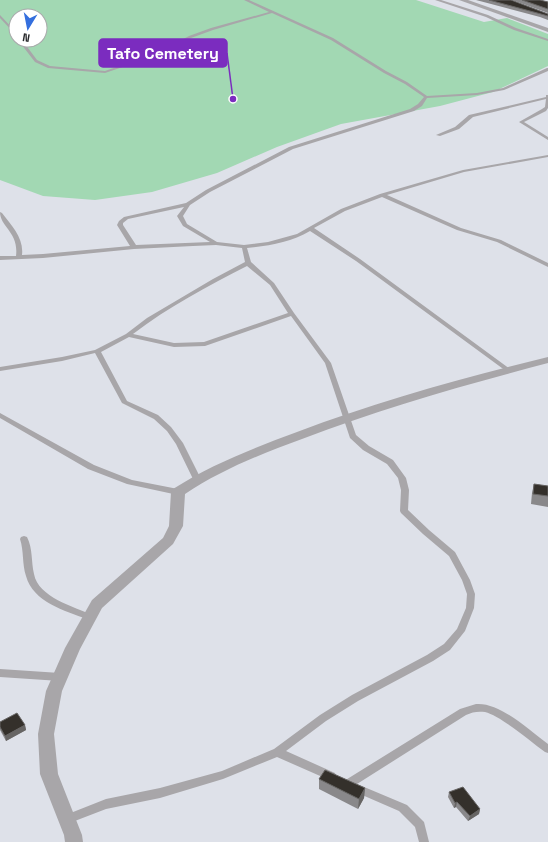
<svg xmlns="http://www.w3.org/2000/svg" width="548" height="842" viewBox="0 0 548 842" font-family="'Space Grotesk',sans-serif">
<rect width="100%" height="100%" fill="#dee1e9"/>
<path fill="#a2d8b3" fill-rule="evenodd" d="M0,0H416L484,22L507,18L548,34V66L493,92L440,106L341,124L277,147L217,173L152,192L95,200L43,196L0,180ZM16,16H40V40H16Z"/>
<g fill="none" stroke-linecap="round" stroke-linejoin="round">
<g fill="#a8a6a9" fill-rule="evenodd">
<path d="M244,0H249L333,38L386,71L407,82L427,96L477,93L503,88L547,68H548V71L504,90L477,95L427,98L422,106L414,111L293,149L210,192L190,205L183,216L187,224L217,242L244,245L268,242L297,234L341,209L380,194L463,170L548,155V157L464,172L387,195L461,228L501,240L548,263V267L497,242L457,230L382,197L345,211L314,228L360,259L510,369L511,370L510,371H506L356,261L310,231C291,242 269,246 247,248L251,262L274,283L294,313L331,363L356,435L369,446L393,460L406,478L409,490L408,510L429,530L455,552L470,580L475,594L474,608L465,631L450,650L433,661L358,701L326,721L286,751L335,773L336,776L335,779L331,780L327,779L277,757L223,779L160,798L106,809L67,824L63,822L62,819L63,816L106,799L160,788L222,771L274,749L320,715L352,695L427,655L444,644L457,629L466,608L467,594L462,580L449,556L423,534L401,513L400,511L401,490L398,478L387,464L363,450L350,438L325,363L291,316L205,346L174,347L129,337L101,352L127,401L158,415L171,427L183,443L201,479L197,482L193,479L176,444L167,431L154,419L122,403L95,353L62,361L0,371V367L62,357L95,350L126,334L147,318L213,279L245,262L242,248L216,245L193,246L134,249L43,258L0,260V256H16C19,232 0,227 0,212L2,213C12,226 24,238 22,255L43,254L130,246L117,225L119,221L124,217L186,203L206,190L289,147L410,109L418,104L424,97L405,84L384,73L331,40L272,13L213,30L191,38L161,54L105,73L48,68L35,62L18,40H22L37,60L50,66L105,71L159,52L189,36L211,28L269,12ZM184,207L177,216L183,226L210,242L136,245L123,225V223L128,219ZM247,266L270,285L288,313L204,342L174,343L133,334C168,307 208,286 247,266Z"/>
<polygon points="435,0 441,0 488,15 516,28 548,39 548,41 514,30 486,17"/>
<polygon points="0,15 16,32 16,35 0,18"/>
<polygon points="546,95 548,95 548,108 546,111 524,122 548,137 548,140 519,122 542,109 545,107 546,99 473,117 459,129 440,136 436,135 455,127 469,115 546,97"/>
<polygon points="0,413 94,465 132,480 178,489 181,490 182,492 181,494 178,495 127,484 88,469 0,418"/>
<path d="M24,536L27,537C33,549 31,561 34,574C38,597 74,607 93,615L94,617L93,619L90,620L87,619C65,611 33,602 26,576C22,564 24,551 20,539L21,537Z"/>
<polygon points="0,669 60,673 63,674 65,677 63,680 60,681 0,677"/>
<path d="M476,704C500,702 529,730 548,744V753L545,752C530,741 501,716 485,712C478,711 472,712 466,715L357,784L407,805L424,822L429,842H419L415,827L399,811L353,791L352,788L353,787L348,789L344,787L343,784L344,781L460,709Z"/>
</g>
<g fill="#a8a6a9" fill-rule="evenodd">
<polygon points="459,0 468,0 548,28 548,32"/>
<path d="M548,357V363C465,385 382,408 302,439C261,454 221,470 185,494L183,526L173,544L102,608L80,649L62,691L54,734L58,774L82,835L83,842H65L64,835L40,774L38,734L46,691L65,648L92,600L163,538L169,526L171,492L173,489C212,464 254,448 297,432C379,401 463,378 548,357Z"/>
</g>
</g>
<g fill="#89888a">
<polygon points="476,0 511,0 548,14 548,20 540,17"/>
<polygon points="512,0 540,0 548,2 548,13"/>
<polygon points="534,484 548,486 548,507 531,504 532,493"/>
<polygon points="0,722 25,725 26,730 6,741 0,730"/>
<polygon points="319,779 365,788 364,798 358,809 319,789"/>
<polygon points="449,792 480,809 479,814 468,821 456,807 454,808 448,797"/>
</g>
<g fill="#676564">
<polygon points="25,725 26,730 6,741 5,736"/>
<polygon points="365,788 364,798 358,809 359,799"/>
<polygon points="457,802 456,807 454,808 455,803"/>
<polygon points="480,809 479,814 468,821 470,816"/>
</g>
<g fill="#34302b" stroke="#676564">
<polygon points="489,0 511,0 548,14 548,16 541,14"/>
<polygon points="522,0 540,0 548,2 548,9"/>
<polygon points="534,484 548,486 548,496 533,494"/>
<polygon points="17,713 25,725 5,736 0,727 0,722"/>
<polygon points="325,770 365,788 359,799 319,779"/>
<polygon points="463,787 480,809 470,816 457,802 455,803 449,792"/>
</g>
<path fill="none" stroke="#7b2cbf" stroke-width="1.5" d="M233 99L227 53"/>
<circle fill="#7b2cbf" stroke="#fff" stroke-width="1.5" cx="233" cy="99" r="4"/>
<rect fill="#7b2cbf" stroke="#7b2cbf" stroke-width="1.5" x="99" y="39" width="128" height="28" rx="4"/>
<g font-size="16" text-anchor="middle" font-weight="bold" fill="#fff">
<text x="163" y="59">Tafo Cemetery</text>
</g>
<g transform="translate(28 28) rotate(190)"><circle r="19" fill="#ffffff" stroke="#a9a9ab"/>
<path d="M0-3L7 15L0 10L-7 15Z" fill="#346fde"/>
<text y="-6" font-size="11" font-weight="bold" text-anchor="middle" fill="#28292c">N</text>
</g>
</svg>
